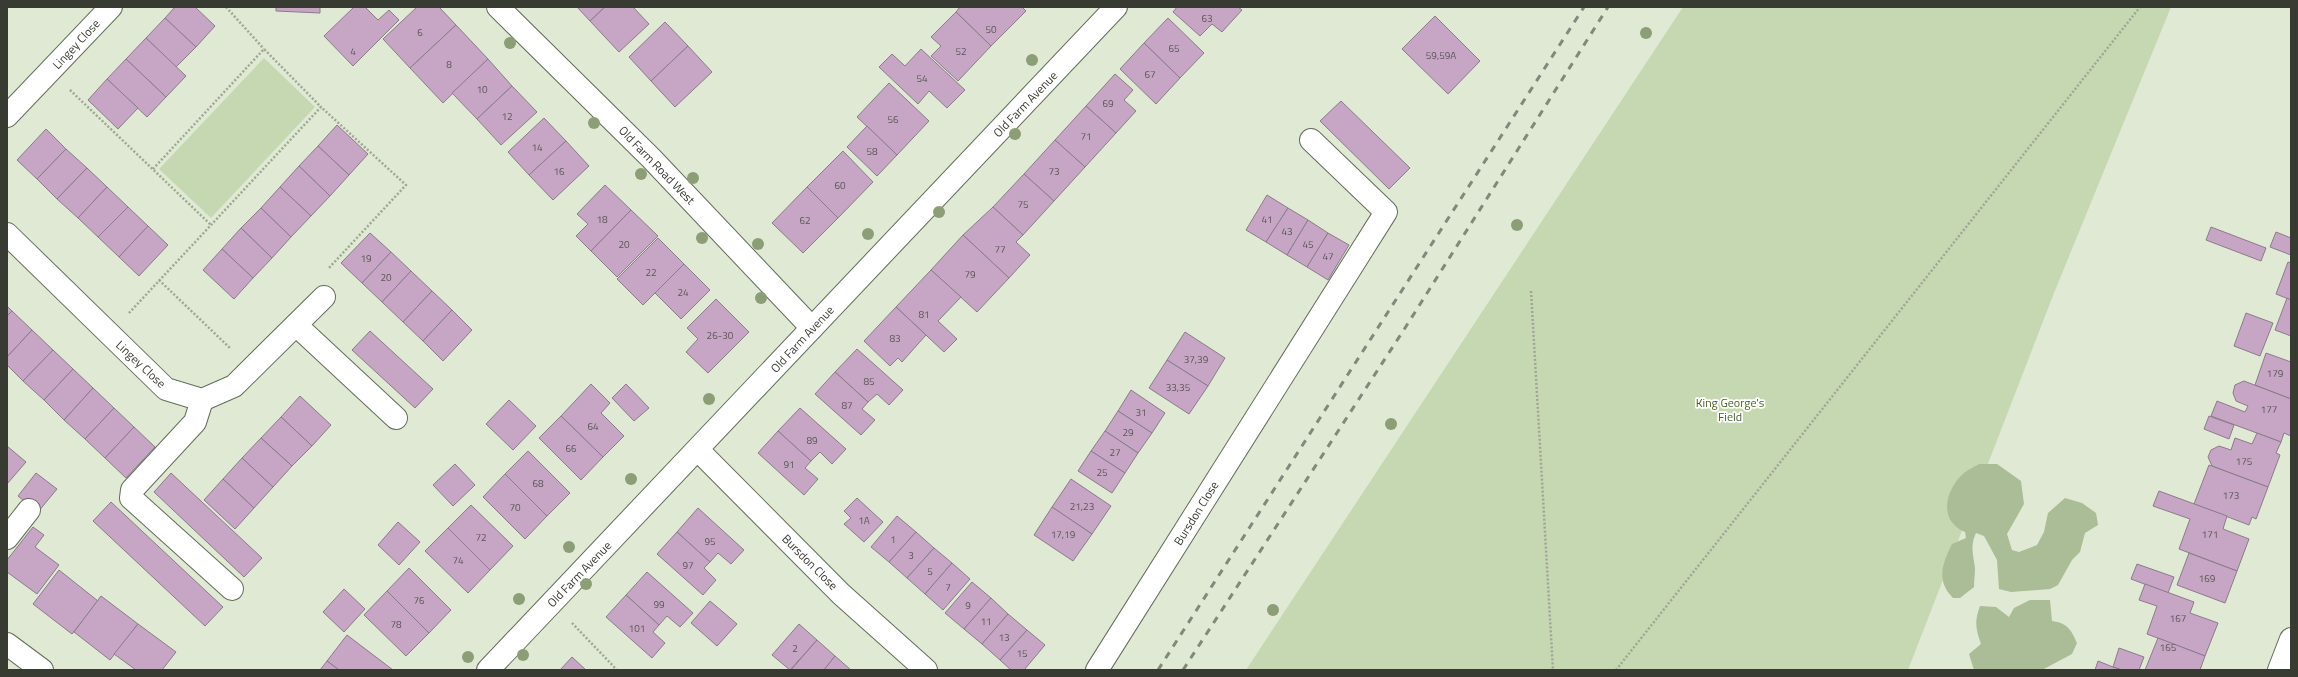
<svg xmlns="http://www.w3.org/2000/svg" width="2298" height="677" viewBox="0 0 2298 677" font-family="'Titillium Web',sans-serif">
<rect width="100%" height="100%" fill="#dfe9d3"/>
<g fill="#c5d8b2">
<polygon points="1683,7 2171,7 2054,293 1908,670 1246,670"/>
<polygon points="264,58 315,107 211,218 159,169"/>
</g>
<g fill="#abbd97">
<path d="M1979,464H1997L2021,481L2024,504L2007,534L2012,550L2019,552L2037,545L2044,532L2048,513L2065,498L2082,503L2096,513L2098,525L2085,533L2080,552L2072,560L2058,585L2050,589L2011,592L1999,589L1997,560L1984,536L1976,533C1970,546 1973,554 1975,568C1975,574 1974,581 1974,587L1960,598H1953C1936,581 1942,564 1952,544L1966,538L1965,532C1938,521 1945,490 1963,474C1967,470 1974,467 1979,464Z"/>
<path d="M2030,600H2050L2052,621C2067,623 2071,629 2077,643L2072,654L2042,670H1974L1969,654L1981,644C1976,629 1974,622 1980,606L1996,607L2009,617L2014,608Z"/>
</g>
<g fill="#c6a6c4" stroke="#8b7b8b">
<polygon points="175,7 195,7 215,26 196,47 165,18"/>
<polygon points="276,7 320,7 320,13 276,11"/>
<polygon points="354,7 365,7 378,20 389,10 399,20 353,66 324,36"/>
<polygon points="417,7 439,7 456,25 410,68 383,39"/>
<polygon points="577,7 605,7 590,21"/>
<polygon points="605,7 633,7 649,24 619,52 590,21"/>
<polygon points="960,7 1022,7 1026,11 991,46 956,12"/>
<polygon points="1177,7 1238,7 1242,10 1222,32 1212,24 1200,36 1173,12"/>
<polygon points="956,12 991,46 958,81 931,56 941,46 931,37"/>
<polygon points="1435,16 1480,61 1448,94 1402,49"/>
<polygon points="165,18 196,47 176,67 146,38"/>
<polygon points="1168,18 1204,53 1180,78 1144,43"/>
<polygon points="665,22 688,46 651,81 629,57"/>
<polygon points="456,25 488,59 443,103 410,68"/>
<polygon points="146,38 186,76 166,97 126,59"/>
<polygon points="1144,43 1180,78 1156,104 1120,69"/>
<polygon points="688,46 712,72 675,107 651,81"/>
<polygon points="921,49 965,90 947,108 929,91 918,104 879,67 892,54 905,66"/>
<polygon points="126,59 166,97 147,117 107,79"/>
<polygon points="488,59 512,86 477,119 452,93"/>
<polygon points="1115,74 1133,90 1124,100 1136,111 1116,133 1086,106"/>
<polygon points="107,79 138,108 118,129 88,100"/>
<polygon points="889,83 929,121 897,155 857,117"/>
<polygon points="512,86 537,112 501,145 477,119"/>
<polygon points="1341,101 1410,168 1389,189 1320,121"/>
<polygon points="1086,106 1116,133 1085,167 1055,140"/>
<polygon points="544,118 566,141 529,175 508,152"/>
<polygon points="337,125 368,154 349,175 318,146"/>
<polygon points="867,126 897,155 877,176 847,147"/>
<polygon points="46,129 66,149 37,179 17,160"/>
<polygon points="1055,140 1085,167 1054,201 1024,174"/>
<polygon points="566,141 589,166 553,200 529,175"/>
<polygon points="318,146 349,175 330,196 299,166"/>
<polygon points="66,149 87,168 57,199 37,179"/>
<polygon points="843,151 873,182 838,218 807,187"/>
<polygon points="299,166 330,196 311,216 280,187"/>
<polygon points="87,168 107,187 78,218 57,199"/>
<polygon points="1024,174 1054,201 1023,235 993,207"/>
<polygon points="605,185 631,210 591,251 576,236 588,224 577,214"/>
<polygon points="107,187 128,207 98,237 78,218"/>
<polygon points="280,187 311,216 291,237 261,208"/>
<polygon points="807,187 838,218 803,253 772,223"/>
<polygon points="1267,195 1288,208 1266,242 1246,230"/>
<polygon points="128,207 148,226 119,257 98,237"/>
<polygon points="993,207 1023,235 1016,242 1030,255 1009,278 963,235"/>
<polygon points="261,208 291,237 272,258 241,228"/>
<polygon points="1288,208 1308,220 1287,255 1266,242"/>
<polygon points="631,210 658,236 617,277 591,251"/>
<polygon points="1308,220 1328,233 1307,267 1287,255"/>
<polygon points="148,226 168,245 139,276 119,257"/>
<polygon points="2211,227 2266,248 2261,261 2206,240"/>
<polygon points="241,228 272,258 253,278 222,249"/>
<polygon points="2276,232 2291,238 2291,255 2270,247"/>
<polygon points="370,233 391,252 362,283 341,263"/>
<polygon points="1328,233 1349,245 1328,280 1307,267"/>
<polygon points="963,235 1009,278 977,312 931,270"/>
<polygon points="658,238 684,264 643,305 617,279"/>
<polygon points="222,249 253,278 234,299 203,270"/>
<polygon points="391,252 411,271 382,302 362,283"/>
<polygon points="2288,262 2291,263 2291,300 2276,294"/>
<polygon points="684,264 710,290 681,319 655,293"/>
<polygon points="931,270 961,297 938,321 957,339 944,352 896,307"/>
<polygon points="411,271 432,291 403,322 382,302"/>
<polygon points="432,291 452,310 423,341 403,322"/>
<polygon points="2287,298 2291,300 2291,336 2275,330"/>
<polygon points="716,299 749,332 708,373 686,352 698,339 687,328"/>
<polygon points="7,306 12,311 7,316"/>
<polygon points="896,307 926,335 902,362 898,358 890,366 864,341"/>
<polygon points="452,310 472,330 443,361 423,341"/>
<polygon points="12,311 32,330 7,357 7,316"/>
<polygon points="2246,313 2273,323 2260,356 2234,346"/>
<polygon points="32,330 53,350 23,381 7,365 7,357"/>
<polygon points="370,331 433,389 415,408 352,350"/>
<polygon points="1185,332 1225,358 1208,386 1167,360"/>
<polygon points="857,349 903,390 889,405 877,394 868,402 835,372"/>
<polygon points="53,350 73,369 44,400 23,381"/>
<polygon points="2266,353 2291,362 2291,399 2255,385"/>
<polygon points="1167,360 1208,386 1189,414 1149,388"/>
<polygon points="73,369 93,388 64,420 44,400"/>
<polygon points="835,372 868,402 862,409 875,420 861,435 815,394"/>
<polygon points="2244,381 2291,399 2291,436 2284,433 2281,442 2211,416 2217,401 2245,412 2248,406 2236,401 2233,393 2235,385"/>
<polygon points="591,384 610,403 601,413 624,436 603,457 561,416"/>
<polygon points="626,384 649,408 634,421 612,398"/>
<polygon points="93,388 114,408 85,439 64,420"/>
<polygon points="1131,390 1165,413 1152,433 1118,411"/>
<polygon points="300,396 331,425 312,446 281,417"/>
<polygon points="509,400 536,426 513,450 486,424"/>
<polygon points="114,408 134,427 105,458 85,439"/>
<polygon points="800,408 846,449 832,464 820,452 811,461 778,431"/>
<polygon points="1118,411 1152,433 1138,453 1105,431"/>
<polygon points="561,416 603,457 581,480 539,438"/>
<polygon points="2209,416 2234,425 2229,439 2204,429"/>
<polygon points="281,417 312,446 292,466 261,438"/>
<polygon points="134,427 155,447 126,478 105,458"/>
<polygon points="778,431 811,461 805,468 818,479 804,495 758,453"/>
<polygon points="1105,431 1138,453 1125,473 1091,451"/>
<polygon points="2257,433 2281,442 2276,453 2280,455 2268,487 2212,466 2208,457 2211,450 2219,446 2231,450 2235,438 2252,444"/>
<polygon points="261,438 292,466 273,487 242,458"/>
<polygon points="7,446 26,462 7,484"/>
<polygon points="528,451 570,493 547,516 505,474"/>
<polygon points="1091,451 1125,473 1112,493 1078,471"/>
<polygon points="242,458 273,487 254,508 223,479"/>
<polygon points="455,464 475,485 453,506 433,485"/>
<polygon points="2209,465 2268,487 2256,519 2252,517 2249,525 2194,504"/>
<polygon points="36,473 57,489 38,512 18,496"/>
<polygon points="171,473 262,558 244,577 154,492"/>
<polygon points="505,474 547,516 525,539 483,497"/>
<polygon points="223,479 254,508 235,529 204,500"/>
<polygon points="1071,479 1111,506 1092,534 1052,507"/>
<polygon points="2159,491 2227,516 2223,529 2249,539 2237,571 2179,549 2190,519 2153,506"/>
<polygon points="857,498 883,522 864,542 844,524 851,518 844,511"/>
<polygon points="111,502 223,607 205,626 93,521"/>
<polygon points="471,505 513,546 490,570 448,528"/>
<polygon points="1052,507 1092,534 1073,561 1034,535"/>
<polygon points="698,508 744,550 731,564 718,553 710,562 677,532"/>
<polygon points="897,516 916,532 889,562 871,547"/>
<polygon points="398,522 420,542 399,565 378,545"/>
<polygon points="33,527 44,535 35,547 59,565 37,594 7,572 7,560"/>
<polygon points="448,528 490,570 468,593 425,551"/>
<polygon points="677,532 710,562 704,568 716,580 703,595 657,554"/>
<polygon points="916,532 934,548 907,578 889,562"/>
<polygon points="934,548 952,563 925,594 907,578"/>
<polygon points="2189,553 2237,571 2225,603 2177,585"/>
<polygon points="952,563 970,579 943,610 925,594"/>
<polygon points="2137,564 2174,577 2168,593 2131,579"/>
<polygon points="409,568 451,610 429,633 387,591"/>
<polygon points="59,570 98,601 72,634 33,604"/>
<polygon points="647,572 693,613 680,627 667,616 659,625 626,595"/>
<polygon points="972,582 991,598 964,629 945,613"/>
<polygon points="2145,584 2194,602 2190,613 2218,623 2205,656 2147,634 2157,606 2139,600"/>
<polygon points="344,589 365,609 344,632 323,612"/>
<polygon points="387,591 429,633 406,656 364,615"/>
<polygon points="626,595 659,625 653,632 665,643 652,658 606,617"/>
<polygon points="101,596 138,624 110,660 74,632"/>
<polygon points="991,598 1008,614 982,644 964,629"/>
<polygon points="710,601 737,624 717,646 691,623"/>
<polygon points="1008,614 1027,630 1000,660 982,644"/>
<polygon points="138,624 176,652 162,670 136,670 114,654"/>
<polygon points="799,624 817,640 790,670 772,655"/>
<polygon points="1027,630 1045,645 1024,670 1011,670 1000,660"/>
<polygon points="347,635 393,670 339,670 327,661"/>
<polygon points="2158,638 2205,656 2200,670 2145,670"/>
<polygon points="817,640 835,656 824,670 791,670"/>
<polygon points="2119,648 2144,657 2139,670 2122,670 2113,667"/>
<polygon points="835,656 851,670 824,670"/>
<polygon points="572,657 586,670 560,670"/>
<polygon points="327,661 339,670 320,670"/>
<polygon points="2098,661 2113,667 2122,670 2095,670"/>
</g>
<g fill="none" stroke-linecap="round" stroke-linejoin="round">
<defs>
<g id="minor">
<polyline points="498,7 651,158 812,328"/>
<polyline points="7,116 111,7"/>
<polyline points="7,234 166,389 202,400 234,386 324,297"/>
<polyline points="296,325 396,418"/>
<polyline points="202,400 195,422 132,490 131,498 232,589"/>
<polyline points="698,450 841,594 926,670"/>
<polyline points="7,538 29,510"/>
<polyline points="7,644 42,670"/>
<polyline points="488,670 1116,7"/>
<polyline points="1097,670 1386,212 1311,140"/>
<polyline points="2279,670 2291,639"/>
</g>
</defs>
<use href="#minor" stroke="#646d5a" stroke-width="24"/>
<g stroke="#9fa695" stroke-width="2.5" stroke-dasharray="2 2" stroke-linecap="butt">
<polyline points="226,7 264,49"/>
<polyline points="70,90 211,225"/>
<polyline points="153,169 264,49 321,107"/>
<polyline points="159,280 231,349"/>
<polyline points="1531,291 1553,670"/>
<polyline points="129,313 321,107 406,185 328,269"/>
<polyline points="572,623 617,670"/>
<polyline points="1616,670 2140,7"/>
</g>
<use href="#minor" stroke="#fff" stroke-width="22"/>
<g stroke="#82887a" stroke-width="3" stroke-dasharray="7 7" stroke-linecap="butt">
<polyline points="1158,670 1584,7"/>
<polyline points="1183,670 1405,328 1608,7"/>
</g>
</g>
<g fill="#8c9e76">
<circle cx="1646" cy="33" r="6"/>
<circle cx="510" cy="43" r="6"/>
<circle cx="1032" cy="60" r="6"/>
<circle cx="594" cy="123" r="6"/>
<circle cx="1015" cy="134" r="6"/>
<circle cx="641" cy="174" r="6"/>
<circle cx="693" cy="178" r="6"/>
<circle cx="939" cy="212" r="6"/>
<circle cx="1517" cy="225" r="6"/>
<circle cx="868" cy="234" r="6"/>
<circle cx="702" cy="238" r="6"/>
<circle cx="758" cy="244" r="6"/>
<circle cx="761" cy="298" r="6"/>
<circle cx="709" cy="399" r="6"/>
<circle cx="1391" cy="424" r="6"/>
<circle cx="631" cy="479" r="6"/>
<circle cx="569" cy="547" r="6"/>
<circle cx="586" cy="584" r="6"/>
<circle cx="519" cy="599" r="6"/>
<circle cx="1273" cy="610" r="6"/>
<circle cx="523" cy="655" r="6"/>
<circle cx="468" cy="657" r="6"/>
</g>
<g text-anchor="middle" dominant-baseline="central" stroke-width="3.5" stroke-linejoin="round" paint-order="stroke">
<g font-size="10" fill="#5b5656">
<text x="1207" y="18">63</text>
<text x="991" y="29">50</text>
<text x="420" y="32">6</text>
<text x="1174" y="48">65</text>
<text x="353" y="51">4</text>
<text x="961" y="51">52</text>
<text x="1441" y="55">59,59A</text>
<text x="449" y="64">8</text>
<text x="1150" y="74">67</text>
<text x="922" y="78">54</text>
<text x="482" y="89">10</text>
<text x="1108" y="103">69</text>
<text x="507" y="116">12</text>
<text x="893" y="119">56</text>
<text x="1086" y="136">71</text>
<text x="537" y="147">14</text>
<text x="872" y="151">58</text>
<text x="559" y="171">16</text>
<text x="1054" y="171">73</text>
<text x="840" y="185">60</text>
<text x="1023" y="204">75</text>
<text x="602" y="219">18</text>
<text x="1267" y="219">41</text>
<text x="805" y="220">62</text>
<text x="1287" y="231">43</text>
<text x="624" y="244">20</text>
<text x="1308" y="244">45</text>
<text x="1000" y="249">77</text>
<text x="1328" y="256">47</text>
<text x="366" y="258">19</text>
<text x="651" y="272">22</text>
<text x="970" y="274">79</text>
<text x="386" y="277">20</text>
<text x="683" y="292">24</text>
<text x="924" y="314">81</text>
<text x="720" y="335">26-30</text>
<text x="895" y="338">83</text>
<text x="1196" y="359">37,39</text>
<text x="2275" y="373">179</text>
<text x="869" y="381">85</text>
<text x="1178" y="387">33,35</text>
<text x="847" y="405">87</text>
<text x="2269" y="409">177</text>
<text x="1141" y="412">31</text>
<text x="593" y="426">64</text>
<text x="1128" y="432">29</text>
<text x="812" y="440">89</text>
<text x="571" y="448">66</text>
<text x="1115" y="452">27</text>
<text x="2244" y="461">175</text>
<text x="789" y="464">91</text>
<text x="1102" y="472">25</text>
<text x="538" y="483">68</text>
<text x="2231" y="495">173</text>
<text x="1082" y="506">21,23</text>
<text x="515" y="507">70</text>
<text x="864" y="520">1A</text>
<text x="1063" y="534">17,19</text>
<text x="2210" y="534">171</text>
<text x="481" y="537">72</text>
<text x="893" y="539">1</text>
<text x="710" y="541">95</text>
<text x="911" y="555">3</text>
<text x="458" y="560">74</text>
<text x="688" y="565">97</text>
<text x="930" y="571">5</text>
<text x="2207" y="578">169</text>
<text x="948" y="587">7</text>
<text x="419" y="600">76</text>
<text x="659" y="604">99</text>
<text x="968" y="605">9</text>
<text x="2178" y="618">167</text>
<text x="986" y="621">11</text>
<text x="396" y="624">78</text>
<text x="637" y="628">101</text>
<text x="1004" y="637">13</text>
<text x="2168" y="647">165</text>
<text x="795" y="648">2</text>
<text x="1022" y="653">15</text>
</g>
<g font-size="12" fill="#373b32" stroke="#fff">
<text transform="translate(76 44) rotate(-47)">Lingey Close</text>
<text transform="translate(1025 104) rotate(-46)">Old Farm Avenue</text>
<text transform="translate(657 165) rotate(46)">Old Farm Road West</text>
<text transform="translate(802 339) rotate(-47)">Old Farm Avenue</text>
<text transform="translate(141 364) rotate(43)">Lingey Close</text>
<text transform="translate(1196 513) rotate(-58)">Bursdon Close</text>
<text transform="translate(810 562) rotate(45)">Bursdon Close</text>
<text transform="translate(579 574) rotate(-46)">Old Farm Avenue</text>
</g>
<g font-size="12" fill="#496029" stroke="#fff">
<text x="1730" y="402">King George's<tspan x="1730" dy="14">Field</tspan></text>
</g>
</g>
<rect width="2298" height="677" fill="none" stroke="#373b32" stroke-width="16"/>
</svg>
